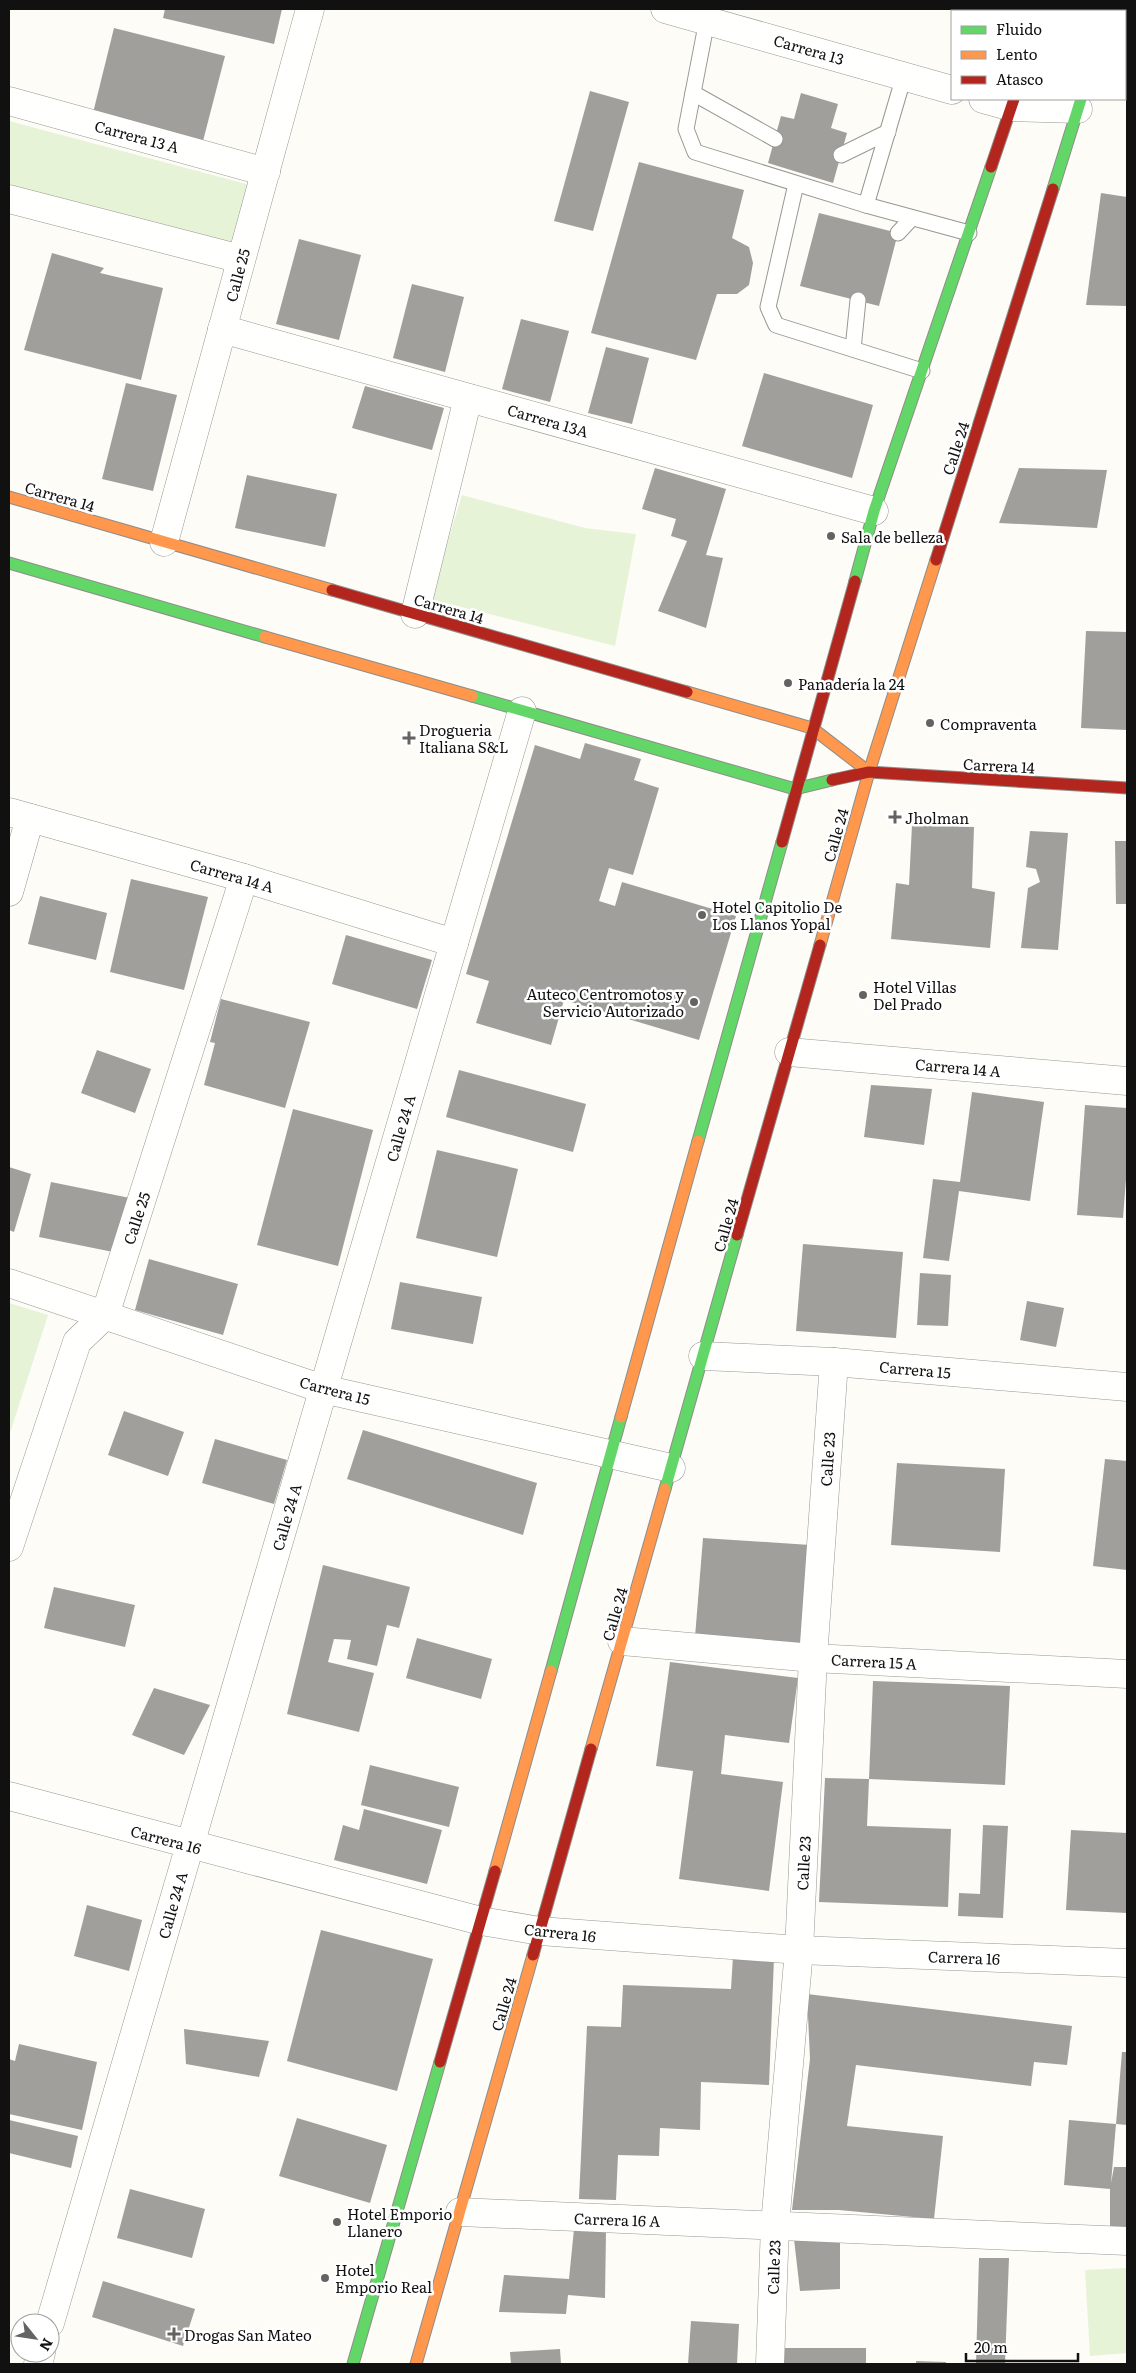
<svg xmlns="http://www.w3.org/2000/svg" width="1136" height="2373" viewBox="0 0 1136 2373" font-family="Literata,serif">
<rect width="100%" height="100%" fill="#fdfcf7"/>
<g fill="#e7f3d7">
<polygon points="9,121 250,185 232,248 9,190"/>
<polygon points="462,495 585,528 636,534 615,646 430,599"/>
<polygon points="9,1303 48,1315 9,1436"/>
<polygon points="1127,2268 1127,2353 1090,2356 1085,2270"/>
</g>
<g fill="#a19f9c">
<polygon points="165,9 282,9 274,44 163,18"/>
<polygon points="114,28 225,56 203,141 93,113"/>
<polygon points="590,91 629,102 593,231 554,221"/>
<polygon points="801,93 838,104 831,128 847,133 833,183 768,163 781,116 794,119"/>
<polygon points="639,162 744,190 732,238 749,247 753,263 749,285 737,294 717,294 696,360 591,333"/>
<polygon points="1101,193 1127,197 1127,306 1086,305"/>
<polygon points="819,213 898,233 879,306 800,286"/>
<polygon points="299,239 361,255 339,340 276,324"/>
<polygon points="52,253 104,268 100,273 163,288 141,380 24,350"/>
<polygon points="412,284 464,297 445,372 393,358"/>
<polygon points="521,319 569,331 550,402 502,389"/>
<polygon points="606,347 649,358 632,424 588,413"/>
<polygon points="764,373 873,405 852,478 742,446"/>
<polygon points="126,383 177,395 153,491 102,479"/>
<polygon points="365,386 444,408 432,450 352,428"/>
<polygon points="655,468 726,489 706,555 723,558 706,628 658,611 687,541 671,536 676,519 642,509"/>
<polygon points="1019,468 1107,470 1097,528 999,523"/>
<polygon points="247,475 337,494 325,547 235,528"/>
<polygon points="1086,631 1127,632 1127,730 1081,728"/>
<polygon points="585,743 641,759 634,780 659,788 633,875 609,868 599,901 615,906 622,882 736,916 699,1040 564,1000 551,1045 476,1023 489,981 466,974 535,745 580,759"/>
<polygon points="912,825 974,827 972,888 995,892 990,948 891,939 896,883 909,885"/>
<polygon points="1030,831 1068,833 1058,950 1021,948 1028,888 1040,882 1036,869 1026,867"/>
<polygon points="1115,841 1127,841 1127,904 1116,904"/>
<polygon points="131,879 208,897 184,990 110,972"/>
<polygon points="40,896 107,913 96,960 28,944"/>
<polygon points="346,935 432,960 417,1009 332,984"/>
<polygon points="221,999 310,1022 285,1108 204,1085 215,1043 210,1042"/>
<polygon points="97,1050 151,1069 135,1113 81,1093"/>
<polygon points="459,1070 586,1104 573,1152 446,1117"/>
<polygon points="871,1085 932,1089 924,1145 864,1137"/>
<polygon points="972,1092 1044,1102 1030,1201 959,1191 949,1261 923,1258 933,1179 960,1182"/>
<polygon points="1085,1105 1127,1108 1127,1166 1123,1218 1077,1215"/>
<polygon points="293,1109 373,1130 338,1266 257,1245"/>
<polygon points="437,1150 518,1169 497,1257 416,1238"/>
<polygon points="9,1167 31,1174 14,1232 9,1230"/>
<polygon points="51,1182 130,1198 118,1253 39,1237"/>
<polygon points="803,1244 903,1252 896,1338 796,1331"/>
<polygon points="149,1259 238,1284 223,1335 135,1310"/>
<polygon points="920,1273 951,1275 948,1326 917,1325"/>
<polygon points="400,1282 482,1297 473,1344 391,1329"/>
<polygon points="1027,1301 1064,1308 1056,1347 1020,1340"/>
<polygon points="124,1411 184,1432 168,1476 108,1455"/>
<polygon points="363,1430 537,1483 523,1535 347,1479"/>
<polygon points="215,1439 287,1460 274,1504 202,1483"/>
<polygon points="1105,1459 1127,1461 1127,1570 1093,1566"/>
<polygon points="897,1463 1005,1469 1000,1552 891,1545"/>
<polygon points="703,1538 810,1545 803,1644 695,1637"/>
<polygon points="323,1565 410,1587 399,1628 387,1625 377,1666 347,1659 351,1640 334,1639 328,1662 374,1673 359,1732 287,1714"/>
<polygon points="54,1587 135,1605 125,1647 44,1628"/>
<polygon points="417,1638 492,1659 481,1699 406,1678"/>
<polygon points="670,1662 798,1678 789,1743 725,1735 721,1774 783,1782 769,1891 679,1879 693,1771 656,1766"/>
<polygon points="873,1681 1010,1686 1005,1785 869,1779"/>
<polygon points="154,1688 210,1705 184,1755 132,1735"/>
<polygon points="370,1765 459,1787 449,1827 361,1805"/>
<polygon points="825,1778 869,1779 867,1826 951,1829 948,1907 819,1902"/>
<polygon points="364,1809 442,1830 427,1884 334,1860 343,1825 359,1830"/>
<polygon points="983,1825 1008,1826 1003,1918 958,1916 959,1893 980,1894"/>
<polygon points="1071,1830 1127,1833 1127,1913 1066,1910"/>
<polygon points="87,1905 142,1920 129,1971 74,1956"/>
<polygon points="321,1930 433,1959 397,2091 287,2061"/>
<polygon points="733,1956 774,1958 769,2085 701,2082 700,2130 660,2128 659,2156 618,2155 616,2200 579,2199 587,2026 621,2027 623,1985 731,1989"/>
<polygon points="807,1994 1072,2026 1067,2065 1034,2062 1031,2086 856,2065 847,2126 943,2136 934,2219 839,2210 792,2210 810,2059"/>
<polygon points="184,2029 269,2041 259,2077 186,2064"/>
<polygon points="19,2044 97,2062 82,2130 9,2114 9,2059 15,2061"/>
<polygon points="1122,2052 1127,2052 1127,2125 1116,2124"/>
<polygon points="297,2118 387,2145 370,2203 279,2176"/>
<polygon points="9,2120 78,2136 71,2168 9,2153"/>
<polygon points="1069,2120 1116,2124 1111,2183 1114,2167 1127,2167 1127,2232 1110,2231 1110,2189 1064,2185"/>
<polygon points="130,2189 205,2209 192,2258 117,2238"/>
<polygon points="574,2229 606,2231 605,2298 568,2295 566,2314 499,2312 504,2275 569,2279"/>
<polygon points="840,2238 840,2289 800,2291 794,2239"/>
<polygon points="979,2258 1009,2258 1005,2364 976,2364"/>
<polygon points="103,2281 195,2309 183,2346 92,2317"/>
<polygon points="691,2321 739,2324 737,2364 688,2364"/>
<polygon points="783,2348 866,2348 866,2364 782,2364"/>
<polygon points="560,2349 561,2364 511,2364 510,2352"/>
<polygon points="916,2361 946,2362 946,2364 916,2364"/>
</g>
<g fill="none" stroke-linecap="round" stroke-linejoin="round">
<defs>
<g id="lane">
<polyline points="708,15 686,129 695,152 866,205 904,76"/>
<polyline points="1125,76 1127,75"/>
<polyline points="693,93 775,139"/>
<polyline points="841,155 888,132"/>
<polyline points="796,184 768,307 776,325 922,371"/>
<polyline points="866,205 969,233"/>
<polyline points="898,233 912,218"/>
<polyline points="853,349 858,300"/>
</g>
<g id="street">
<polyline points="665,9 952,90"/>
<polyline points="983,99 1012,107 1078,109"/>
<polyline points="9,101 266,172"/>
<polyline points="9,199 241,259"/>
<polyline points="222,329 874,511"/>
<polyline points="164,542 310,9"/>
<polyline points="415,614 468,398"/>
<polyline points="9,812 244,878 454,943"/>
<polyline points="9,892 30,818"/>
<polyline points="789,1052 1127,1081"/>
<polyline points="9,1283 323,1389 671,1468"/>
<polyline points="703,1356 834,1362 1127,1387"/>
<polyline points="9,1547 77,1342 105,1315 244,878"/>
<polyline points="622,1641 813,1658 1127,1674"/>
<polyline points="9,1796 481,1921 540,1931 799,1950 1127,1963"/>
<polyline points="460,2212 1127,2241"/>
<polyline points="50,2323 522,711"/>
<polyline points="38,2364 41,2353"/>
<polyline points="770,2364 775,2225 799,1950 813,1658 834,1362"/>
</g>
<g id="fast">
<polyline points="1053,189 1081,99"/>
<polyline points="9,563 265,637"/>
<polyline points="855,581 874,511 991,167"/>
<polyline points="472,696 795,789 832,780"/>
<polyline points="698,1141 782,842"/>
<polyline points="665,1489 737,1235"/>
<polyline points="551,1671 621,1417"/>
<polyline points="353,2364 440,2062"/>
</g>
<g id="slow">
<polyline points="1036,9 1036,11"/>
<polyline points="9,497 332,590"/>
<polyline points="265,637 472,696"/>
<polyline points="687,692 812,728 869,772"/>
<polyline points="820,945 869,772 936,560"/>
<polyline points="621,1417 698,1141"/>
<polyline points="591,1749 665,1489"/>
<polyline points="495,1871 551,1671"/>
<polyline points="416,2364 533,1955"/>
</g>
<g id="jam">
<polyline points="1105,11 1106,9"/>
<polyline points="991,167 1014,99"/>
<polyline points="936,560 1053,189"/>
<polyline points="332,590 687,692"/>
<polyline points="832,780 869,772 1127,788"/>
<polyline points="782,842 855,581"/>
<polyline points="737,1235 820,945"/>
<polyline points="533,1955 591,1749"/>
<polyline points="440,2062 495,1871"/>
</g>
</defs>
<use href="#lane" stroke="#979795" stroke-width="17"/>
<use href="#street" stroke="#979795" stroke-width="29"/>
<use href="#fast" stroke="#8e8d8b" stroke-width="13"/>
<use href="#slow" stroke="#8e8d8b" stroke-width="13"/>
<use href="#jam" stroke="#8e8d8b" stroke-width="13"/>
<use href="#lane" stroke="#fffffe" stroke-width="15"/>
<use href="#street" stroke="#fffffe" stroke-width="28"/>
<use href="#fast" stroke="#63d668" stroke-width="11"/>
<use href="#slow" stroke="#ff974d" stroke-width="11"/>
<use href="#jam" stroke="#b3261e" stroke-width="11"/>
</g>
<g fill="#646362" stroke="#fff" stroke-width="2">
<circle cx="831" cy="536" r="5"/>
<circle cx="788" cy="683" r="5"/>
<circle cx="930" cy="723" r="5"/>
<path d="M406.5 730.5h5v5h5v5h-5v5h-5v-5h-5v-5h5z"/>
<path d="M892.5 809.5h5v5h5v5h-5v5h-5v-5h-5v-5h5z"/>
<circle cx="702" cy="915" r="5"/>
<circle cx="863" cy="995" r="5"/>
<circle cx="694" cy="1002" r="5"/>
<circle cx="337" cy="2222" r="5"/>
<circle cx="325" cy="2278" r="5"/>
<path d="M171.5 2326.5h5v5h5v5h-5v5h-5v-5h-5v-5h5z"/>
</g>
<g text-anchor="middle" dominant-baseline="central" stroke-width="5" stroke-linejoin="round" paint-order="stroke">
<g font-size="15" fill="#111" stroke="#fff">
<text transform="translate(809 49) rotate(16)">Carrera 13</text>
<text transform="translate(137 136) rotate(15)">Carrera 13 A</text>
<text transform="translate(237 275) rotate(-75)">Calle 25</text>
<text transform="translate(548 420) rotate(16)">Carrera 13A</text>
<text transform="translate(955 448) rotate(-72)">Calle 24</text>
<text transform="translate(60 496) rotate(16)">Carrera 14</text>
<text transform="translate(449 608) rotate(16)">Carrera 14</text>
<text transform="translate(999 765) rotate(3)">Carrera 14</text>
<text transform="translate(835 835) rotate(-74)">Calle 24</text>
<text transform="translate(232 875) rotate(16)">Carrera 14 A</text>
<text transform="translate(958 1067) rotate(5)">Carrera 14 A</text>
<text transform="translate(400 1128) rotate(-74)">Calle 24 A</text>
<text transform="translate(136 1218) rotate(-72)">Calle 25</text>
<text transform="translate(725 1225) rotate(-74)">Calle 24</text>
<text transform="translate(915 1369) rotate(5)">Carrera 15</text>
<text transform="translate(335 1390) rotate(15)">Carrera 15</text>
<text transform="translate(827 1459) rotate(-86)">Calle 23</text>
<text transform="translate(286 1517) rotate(-74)">Calle 24 A</text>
<text transform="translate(614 1614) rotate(-74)">Calle 24</text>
<text transform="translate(874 1661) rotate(3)">Carrera 15 A</text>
<text transform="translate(166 1839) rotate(15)">Carrera 16</text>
<text transform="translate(803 1863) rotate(-87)">Calle 23</text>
<text transform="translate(172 1905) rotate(-74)">Calle 24 A</text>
<text transform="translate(560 1932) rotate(6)">Carrera 16</text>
<text transform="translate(964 1957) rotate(2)">Carrera 16</text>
<text transform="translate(503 2004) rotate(-74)">Calle 24</text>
<text transform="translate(617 2219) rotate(2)">Carrera 16 A</text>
<text transform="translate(773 2267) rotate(-88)">Calle 23</text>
</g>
<g font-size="15" fill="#111" stroke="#fff" text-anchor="start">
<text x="841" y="536">Sala de belleza</text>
<text x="798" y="683">Panadería la 24</text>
<text x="940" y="723">Compraventa</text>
<text x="419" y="729">Drogueria<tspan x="419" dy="17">Italiana S&amp;L</tspan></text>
<text x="905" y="817">Jholman</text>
<text x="712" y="906">Hotel Capitolio De<tspan x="712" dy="17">Los Llanos Yopal</tspan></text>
<text x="873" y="986">Hotel Villas<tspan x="873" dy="17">Del Prado</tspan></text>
<text x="684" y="993" text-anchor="end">Auteco Centromotos y<tspan x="684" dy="17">Servicio Autorizado</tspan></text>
<text x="347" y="2213">Hotel Emporio<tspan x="347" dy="17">Llanero</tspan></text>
<text x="335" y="2269">Hotel<tspan x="335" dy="17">Emporio Real</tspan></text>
<text x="184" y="2334">Drogas San Mateo</text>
</g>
</g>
<rect width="1136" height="2373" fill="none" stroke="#111111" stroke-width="20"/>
<rect x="951" y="10" width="175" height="90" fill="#ffffff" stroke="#a0a0a0"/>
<rect x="961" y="26" width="25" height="8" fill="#63d668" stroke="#a0a0a0"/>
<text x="996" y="35" font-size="15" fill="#111111">Fluido</text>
<rect x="961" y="51" width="25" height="8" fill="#ff974d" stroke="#a0a0a0"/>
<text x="996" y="60" font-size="15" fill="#111111">Lento</text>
<rect x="961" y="76" width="25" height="8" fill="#b3261e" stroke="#a0a0a0"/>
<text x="996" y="85" font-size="15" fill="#111111">Atasco</text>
<g transform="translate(35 2338) rotate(120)"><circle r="24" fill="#ffffff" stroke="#a0a0a0"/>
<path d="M0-4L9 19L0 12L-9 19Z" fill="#646362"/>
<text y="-8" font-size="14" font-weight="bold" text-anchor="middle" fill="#111111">N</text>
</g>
<path d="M966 2353v8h112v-8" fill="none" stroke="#111111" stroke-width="2.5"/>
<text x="974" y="2353" font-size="15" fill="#111111" stroke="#ffffff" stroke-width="4" paint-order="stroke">20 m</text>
</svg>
